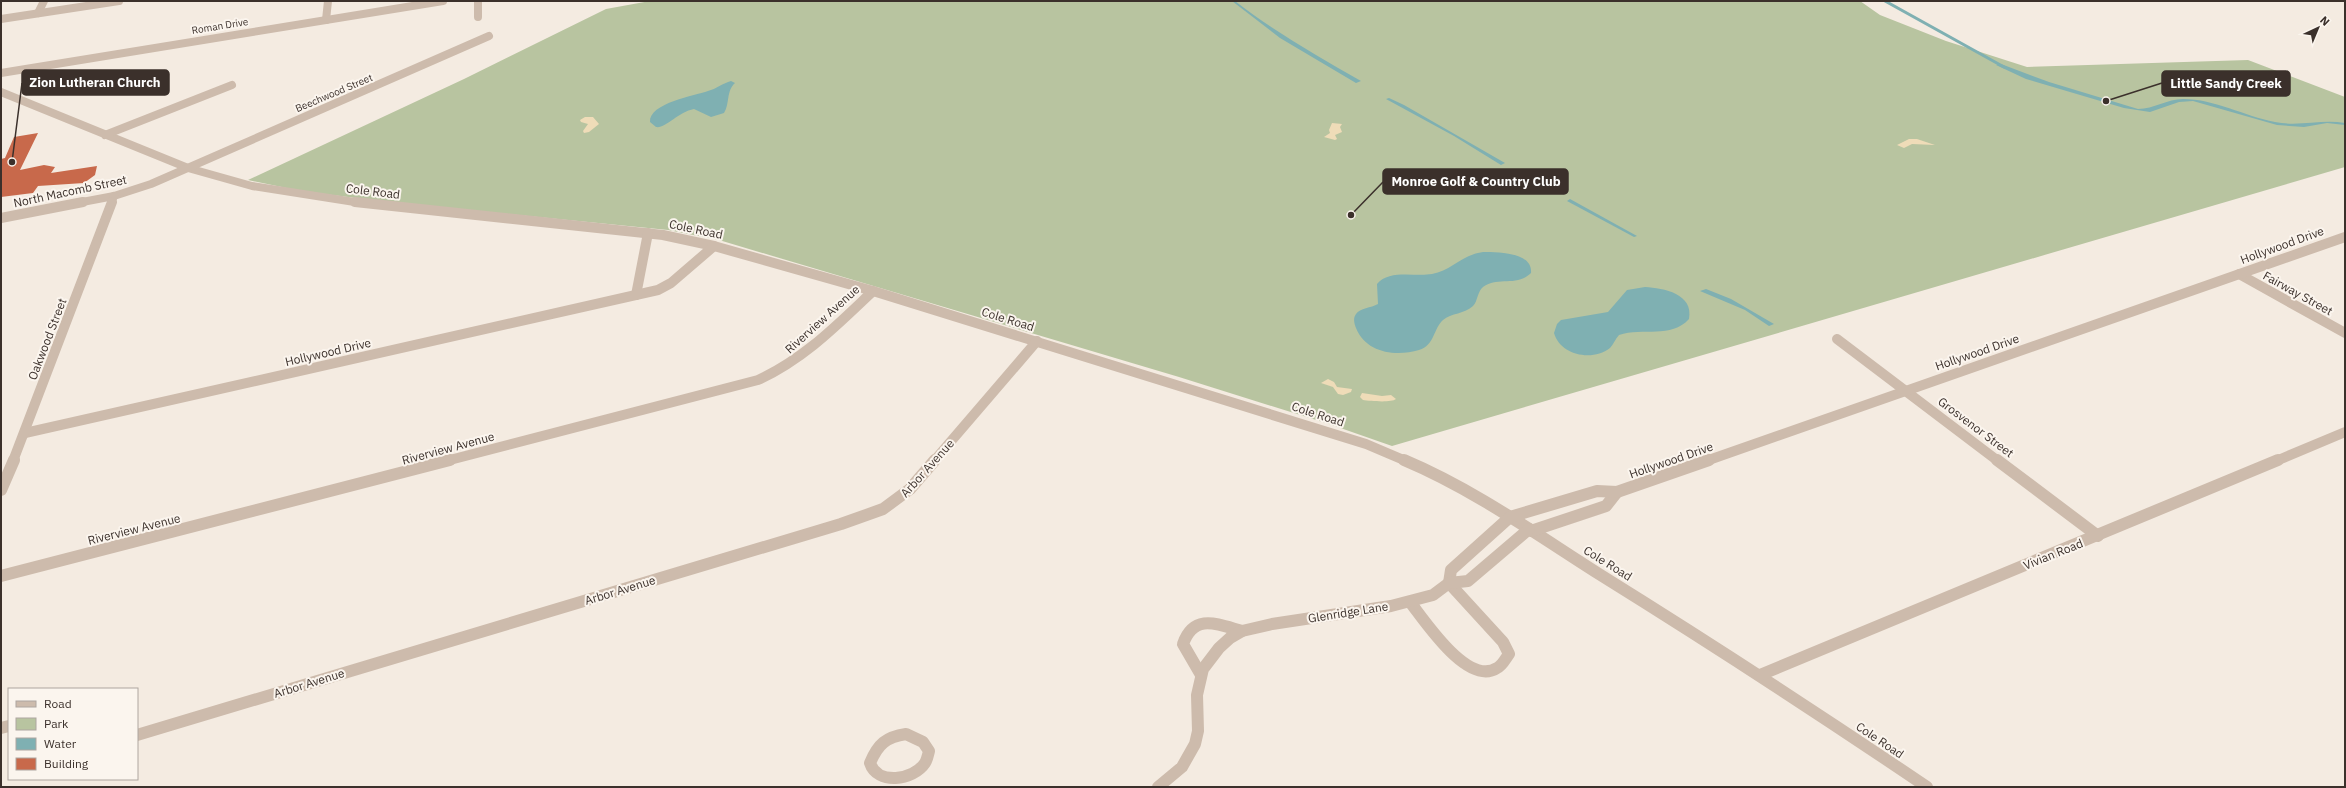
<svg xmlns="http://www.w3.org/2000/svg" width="2346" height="788" viewBox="0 0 2346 788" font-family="'IBM Plex Sans',sans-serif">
<rect width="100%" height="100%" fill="#f4ebe1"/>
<polygon fill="#b8c4a0" points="650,1 1860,1 1880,15 1946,41 2027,67 2248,60 2345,97 2345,167 1392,446 1329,424 1179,377 719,240 668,230 387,202 301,191 248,180 464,79 606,9"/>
<g fill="#efdcb8">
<polygon points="585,117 593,117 599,124 589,132 584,133 583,131 588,124 581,122 580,120"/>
<polygon points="1332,123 1342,124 1340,127 1342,132 1335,135 1337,139 1335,140 1324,137 1330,133 1329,130"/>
<polygon points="1909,139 1917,139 1935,145 1912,144 1904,148 1897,145"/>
<polygon points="1328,379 1334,382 1337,387 1352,389 1351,392 1343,395 1338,394 1333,387 1321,383"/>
<path d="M1362,393L1382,396L1391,395L1396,399C1391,403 1370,401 1363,400L1360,397Z"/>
</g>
<g fill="#7fb0b2">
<path d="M1232,1H1235C1275,32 1317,56 1361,81L1356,83L1280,38Z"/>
<path d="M2001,64L2049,82L2138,109C2154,109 2167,99 2183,99C2215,99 2244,116 2275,122C2299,127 2321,119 2345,123V125L2327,123L2304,127L2277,125L2193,101L2179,102L2150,112L2124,108L2026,79L1996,65Z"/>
<path d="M731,81L735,83C726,91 730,104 724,113L711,117L694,109C678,112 665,129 656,127L650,122C649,103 694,96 708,91C716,89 723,83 731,81Z"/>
<polygon points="1389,98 1404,105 1505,163 1501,165 1454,136 1386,99"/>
<polygon points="1570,199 1637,236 1634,237 1567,201"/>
<path d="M1483,252C1497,252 1533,252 1531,273C1517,287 1497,276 1483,287C1477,292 1478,301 1473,306C1465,314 1451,313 1443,320C1433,329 1435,345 1419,350C1396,357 1366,353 1356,328C1354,323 1353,318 1356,314C1360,308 1371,308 1378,304L1377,284C1389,269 1415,277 1432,274C1451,271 1461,255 1483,252Z"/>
<path d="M1645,287C1664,288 1694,294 1689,319C1671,339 1643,327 1619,335C1615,339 1614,344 1610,348C1592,362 1560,355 1554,333L1557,324L1561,320L1608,312L1627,290Z"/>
<polygon points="1706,289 1731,299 1774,324 1769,326 1745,310 1700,291"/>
</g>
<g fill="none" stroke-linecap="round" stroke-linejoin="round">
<polyline stroke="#7fb0b2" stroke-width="3" points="1885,1 2004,67"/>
</g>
<polygon fill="#c8694b" points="38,133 20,170 44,165 55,167 51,173 97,166 95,175 84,183 38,186 33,193 1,197 1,159 5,158 14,137"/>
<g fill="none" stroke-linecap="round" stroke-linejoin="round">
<g stroke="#cdbbac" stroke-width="8">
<polyline points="478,1 478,17"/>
<polyline points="38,13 44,1"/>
<polyline points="1,19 119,1"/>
<polyline points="326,20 328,1"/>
<polyline points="1,73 443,1"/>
<polyline points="1,92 188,168 252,186 361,203"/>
<polyline points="105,135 232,85"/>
<polyline points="77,203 114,196 151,184 489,36"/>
<polyline points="111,203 114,196"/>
</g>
<g stroke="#cdbbac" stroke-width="10">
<polyline points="355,202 663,235 714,246 873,291 1366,444 1406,461"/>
<polyline points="1,218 83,202"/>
<polyline points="2239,274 2345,333"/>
<polyline points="636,295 648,233"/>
<polyline points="1837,339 1998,461"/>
<polyline points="25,433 658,290 671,283 714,246"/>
<polyline points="13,461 112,202"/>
<path d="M446,461L758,380C804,359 837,325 873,291"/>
<polyline points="934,461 1037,341"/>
<polyline points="1706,461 2345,237"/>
<polyline points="2276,461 2345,432"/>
</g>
<g stroke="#cdbbac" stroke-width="12">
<path d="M1404,460C1473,489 1536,534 1599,574C1710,643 1819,714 1927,787"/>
<polyline points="1997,460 2098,536"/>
<polyline points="1,490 14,460"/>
<polyline points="1531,531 1606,506 1617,492"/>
<polyline points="1,576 450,460"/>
<polyline points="1449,583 1451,570 1510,517 1597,491 1617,492 1709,460"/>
<path d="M1410,602C1425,621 1468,687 1497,668C1502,666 1506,658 1509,654L1503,642L1449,583"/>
<path d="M1201,675L1183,644C1194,613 1217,624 1242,631"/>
<polyline points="1760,675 2278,460"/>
<polyline points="1,728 9,726"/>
<path d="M906,734L923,742L929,751C928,755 927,760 925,763C913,781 877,785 870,763C878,744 886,737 906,734Z"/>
<polyline points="137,735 841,524 883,509 910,489 935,460"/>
<polyline points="1158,787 1182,767 1195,744 1198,731 1197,695 1203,669 1219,648 1230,638 1242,631 1272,624 1391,606 1433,595 1449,583 1468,581 1529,529"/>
</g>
</g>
<g text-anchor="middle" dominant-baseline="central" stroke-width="4" stroke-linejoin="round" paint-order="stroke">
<g font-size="10" fill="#3b302b" stroke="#fbf5ee">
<text transform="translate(220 26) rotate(-9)">Roman Drive</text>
<text transform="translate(334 93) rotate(-23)">Beechwood Street</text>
</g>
<g font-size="12" fill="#3b302b" stroke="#fbf5ee">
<text transform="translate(70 191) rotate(-12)">North Macomb Street</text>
<text transform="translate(373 191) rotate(7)">Cole Road</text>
<text transform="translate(696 229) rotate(12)">Cole Road</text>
<text transform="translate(2282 245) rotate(-20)">Hollywood Drive</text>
<text transform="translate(2298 293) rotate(29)">Fairway Street</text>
<text transform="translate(822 319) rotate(-42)">Riverview Avenue</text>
<text transform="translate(1008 319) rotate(17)">Cole Road</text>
<text transform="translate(47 339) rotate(-69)">Oakwood Street</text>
<text transform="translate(328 352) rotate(-13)">Hollywood Drive</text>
<text transform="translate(1977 352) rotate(-19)">Hollywood Drive</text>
<text transform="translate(1318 414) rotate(18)">Cole Road</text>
<text transform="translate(1976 427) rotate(37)">Grosvenor Street</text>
<text transform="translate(448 448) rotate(-15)">Riverview Avenue</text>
<text transform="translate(1671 460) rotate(-19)">Hollywood Drive</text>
<text transform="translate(927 468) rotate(-48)">Arbor Avenue</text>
<text transform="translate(134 529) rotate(-14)">Riverview Avenue</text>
<text transform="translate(2053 554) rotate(-22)">Vivian Road</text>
<text transform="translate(1608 563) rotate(32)">Cole Road</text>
<text transform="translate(620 590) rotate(-17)">Arbor Avenue</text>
<text transform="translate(1348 612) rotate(-9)">Glenridge Lane</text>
<text transform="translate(309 683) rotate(-17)">Arbor Avenue</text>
<text transform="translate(1880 740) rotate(34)">Cole Road</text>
</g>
</g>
<path fill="none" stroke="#3b302b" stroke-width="1.5" d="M12 162L22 83M2106 101L2162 83M1351 215L1383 182"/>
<g fill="#3b302b" stroke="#fbf5ee" stroke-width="1.5">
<circle cx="12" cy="162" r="4"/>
<circle cx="2106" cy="101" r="4"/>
<circle cx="1351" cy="215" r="4"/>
</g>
<g fill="#3b302b" stroke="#3b302b" stroke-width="1.5">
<rect x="22" y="70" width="147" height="25" rx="4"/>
<rect x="2162" y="71" width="128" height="25" rx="4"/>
<rect x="1383" y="169" width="185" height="25" rx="4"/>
</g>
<g font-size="13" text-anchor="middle" font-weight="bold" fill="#fff">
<text x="95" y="87">Zion Lutheran Church</text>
<text x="2226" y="88">Little Sandy Creek</text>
<text x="1476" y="186">Monroe Golf &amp; Country Club</text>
</g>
<rect width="2346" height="788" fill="none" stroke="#3b302b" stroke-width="4"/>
<rect x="8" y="688" width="130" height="92" fill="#fbf5ee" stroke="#aea6a0"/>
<rect x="16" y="701" width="20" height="6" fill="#cdbbac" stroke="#aea6a0"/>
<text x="44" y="708" font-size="12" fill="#3b302b">Road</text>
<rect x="16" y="718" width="20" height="12" fill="#b8c4a0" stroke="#aea6a0"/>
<text x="44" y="728" font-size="12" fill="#3b302b">Park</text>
<rect x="16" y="738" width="20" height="12" fill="#7fb0b2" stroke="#aea6a0"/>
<text x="44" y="748" font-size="12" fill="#3b302b">Water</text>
<rect x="16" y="758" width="20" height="12" fill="#c8694b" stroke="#aea6a0"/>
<text x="44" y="768" font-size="12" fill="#3b302b">Building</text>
<g transform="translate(2318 28) rotate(44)" stroke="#fbf5ee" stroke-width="3" paint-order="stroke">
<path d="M0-3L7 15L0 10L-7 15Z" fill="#3b302b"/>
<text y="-6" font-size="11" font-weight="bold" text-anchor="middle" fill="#3b302b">N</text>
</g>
</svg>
